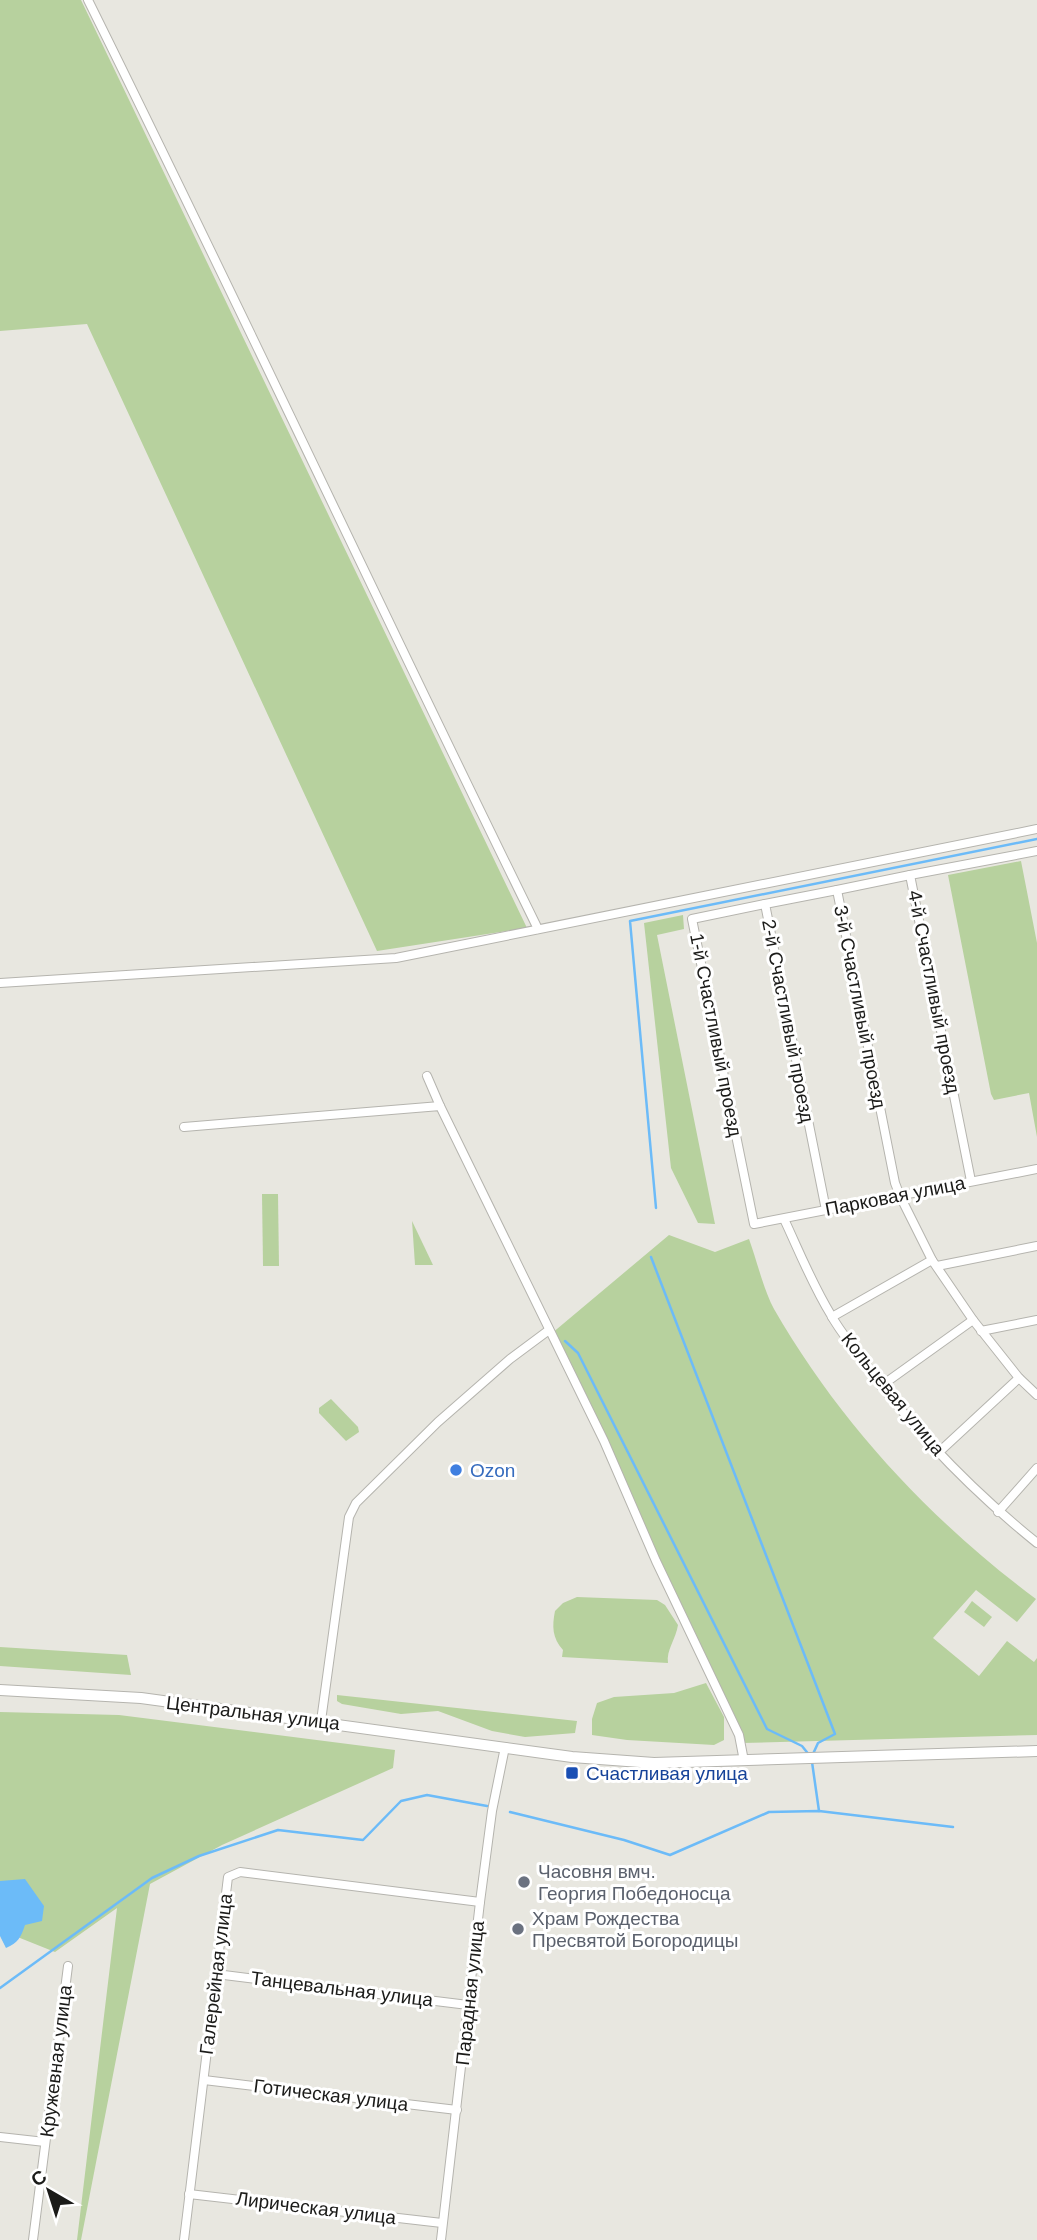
<svg xmlns="http://www.w3.org/2000/svg" width="1037" height="2240" viewBox="0 0 1037 2240" font-family="Helvetica,sans-serif">
<rect width="100%" height="100%" fill="#e8e7e0"/>
<g fill="#b7d19e">
<polygon points="0,0 81,0 527,928 377,951 87,324 0,331"/>
<polygon points="1021,861 1037,943 1037,1137 1029,1093 994,1100 991,1094 948,875"/>
<polygon points="683,915 684,929 657,935 715,1224 698,1223 671,1168 644,923"/>
<polygon points="262,1194 278,1194 279,1266 263,1266"/>
<polygon points="412,1221 433,1265 415,1265"/>
<path d="M669,1235L715,1252L749,1239C757,1261 763,1288 774,1309C839,1422 931,1521 1036,1599L1017,1622L976,1590L933,1638L979,1676L1007,1641L1034,1662L1037,1658V1735L742,1743L551,1334Z"/>
<polygon points="331,1399 358,1427 359,1432 346,1441 319,1413 319,1408"/>
<path d="M577,1597L657,1600L665,1605L678,1625C676,1639 666,1650 668,1663L562,1657L563,1650C552,1638 552,1626 555,1611L563,1603Z"/>
<polygon points="972,1601 992,1617 984,1627 964,1612"/>
<polygon points="0,1647 127,1655 131,1675 0,1666"/>
<polygon points="706,1683 724,1717 724,1740 714,1745 627,1740 592,1735 592,1719 597,1703 614,1697 674,1693"/>
<polygon points="337,1695 577,1721 575,1733 525,1737 492,1731 438,1711 401,1714 342,1704 337,1701"/>
<polygon points="0,1712 119,1715 395,1750 393,1768 222,1845 150,1884 81,2240 77,2240 117,1908 55,1952 0,1930"/>
</g>
<path fill="#6cbbf8" d="M25,1879L44,1906L42,1921L25,1925C21,1937 18,1943 6,1948L0,1936V1881Z"/>
<g fill="none" stroke-linecap="round" stroke-linejoin="round">
<g stroke="#6cbbf8" stroke-width="2.5">
<polyline points="656,1208 630,921 1037,839"/>
<polyline points="651,1257 835,1734 818,1743 813,1754"/>
<polyline points="565,1341 578,1353 767,1729 802,1746 810,1756"/>
<polyline points="812,1762 819,1811"/>
<polyline points="510,1812 624,1840 670,1855 769,1812 819,1811 953,1827"/>
<polyline points="0,1988 152,1878 199,1856 278,1830 363,1840 401,1801 427,1795 487,1806"/>
</g>
<defs>
<g id="minor">
<path d="M88,0C241,308 386,620 538,929"/>
<polyline points="910,875 837,890 895,1183 900,1196 932,1260 973,1320 1019,1378 1037,1395"/>
<polyline points="765,904 692,919 754,1224 1037,1169"/>
<polyline points="0,983 396,958 1037,829"/>
<polyline points="427,1076 440,1106"/>
<polyline points="184,1127 440,1106 604,1441 656,1561 739,1735 744,1761"/>
<polyline points="971,1181 910,875 1037,851"/>
<polyline points="826,1210 765,904 837,890"/>
<path d="M784,1219C799,1251 812,1284 831,1315C839,1330 851,1344 861,1358C911,1428 970,1489 1037,1543"/>
<polyline points="937,1266 1037,1246"/>
<polyline points="832,1317 932,1260"/>
<polyline points="981,1331 1037,1320"/>
<polyline points="881,1386 973,1320"/>
<polyline points="938,1453 1019,1378"/>
<polyline points="998,1512 1037,1468"/>
<polyline points="321,1721 349,1517 356,1503 438,1422 510,1359 549,1330"/>
<polyline points="216,1974 468,2005"/>
<polyline points="204,2080 457,2110"/>
<polyline points="0,2137 45,2142"/>
<polyline points="189,2194 442,2223"/>
<polyline points="33,2240 68,1966"/>
<polyline points="184,2240 228,1877 240,1872 480,1902"/>
<polyline points="441,2240 480,1902 492,1811 505,1747"/>
</g>
<polyline id="secondary" points="0,1690 141,1698 572,1757 654,1763 1037,1751"/>
</defs>
<use href="#minor" stroke="#b5b4ae" stroke-width="10"/>
<use href="#secondary" stroke="#b5b4ae" stroke-width="12"/>
<use href="#minor" stroke="#fff" stroke-width="8"/>
<use href="#secondary" stroke="#fff" stroke-width="10"/>
</g>
<circle fill="#3f7fe0" stroke="#fff" stroke-width="2.5" cx="456" cy="1470" r="7"/>
<rect fill="#1a4fb4" stroke="#fff" stroke-width="2.5" x="565" y="1766" width="14" height="14" rx="3.5"/>
<g fill="#6b7280" stroke="#fff" stroke-width="2.5">
<circle cx="524" cy="1882" r="7"/>
<circle cx="518" cy="1929" r="7"/>
</g>
<g text-anchor="middle" dominant-baseline="central" stroke-width="6" stroke-linejoin="round" paint-order="stroke">
<g font-size="19" fill="#1b1b19" stroke="#fff">
<text transform="translate(934 992) rotate(79)">4-й Счастливый проезд</text>
<text transform="translate(860 1007) rotate(79)">3-й Счастливый проезд</text>
<text transform="translate(788 1021) rotate(79)">2-й Счастливый проезд</text>
<text transform="translate(716 1035) rotate(79)">1-й Счастливый проезд</text>
<text transform="translate(895 1196) rotate(-11)">Парковая улица</text>
<text transform="translate(893 1394) rotate(51)">Кольцевая улица</text>
<text transform="translate(253 1713) rotate(7)">Центральная улица</text>
<text transform="translate(216 1974) rotate(-83)">Галерейная улица</text>
<text transform="translate(342 1989) rotate(7)">Танцевальная улица</text>
<text transform="translate(470 1993) rotate(-84)">Парадная улица</text>
<text transform="translate(56 2061) rotate(-83)">Кружевная улица</text>
<text transform="translate(331 2095) rotate(7)">Готическая улица</text>
<text transform="translate(316 2208) rotate(7)">Лирическая улица</text>
</g>
<g font-size="19" fill="#366cbe" stroke="#fff" text-anchor="start">
<text x="470" y="1470">Ozon</text>
</g>
<g font-size="19" fill="#164399" stroke="#fff" text-anchor="start">
<text x="586" y="1773">Счастливая улица</text>
</g>
<g font-size="19" fill="#5b616d" stroke="#fff" text-anchor="start">
<text x="538" y="1871">Часовня вмч.<tspan x="538" dy="22">Георгия Победоносца</tspan></text>
<text x="532" y="1918">Храм Рождества<tspan x="532" dy="22">Пресвятой Богородицы</tspan></text>
</g>
</g>
<g transform="translate(49 2191) rotate(321)" stroke="#ffffff" stroke-width="5" paint-order="stroke">
<path d="M0-5L12 26L0 18L-12 26Z" fill="#1b1b19"/>
<text y="-10" font-size="19" font-weight="bold" text-anchor="middle" fill="#1b1b19">С</text>
</g>
</svg>
